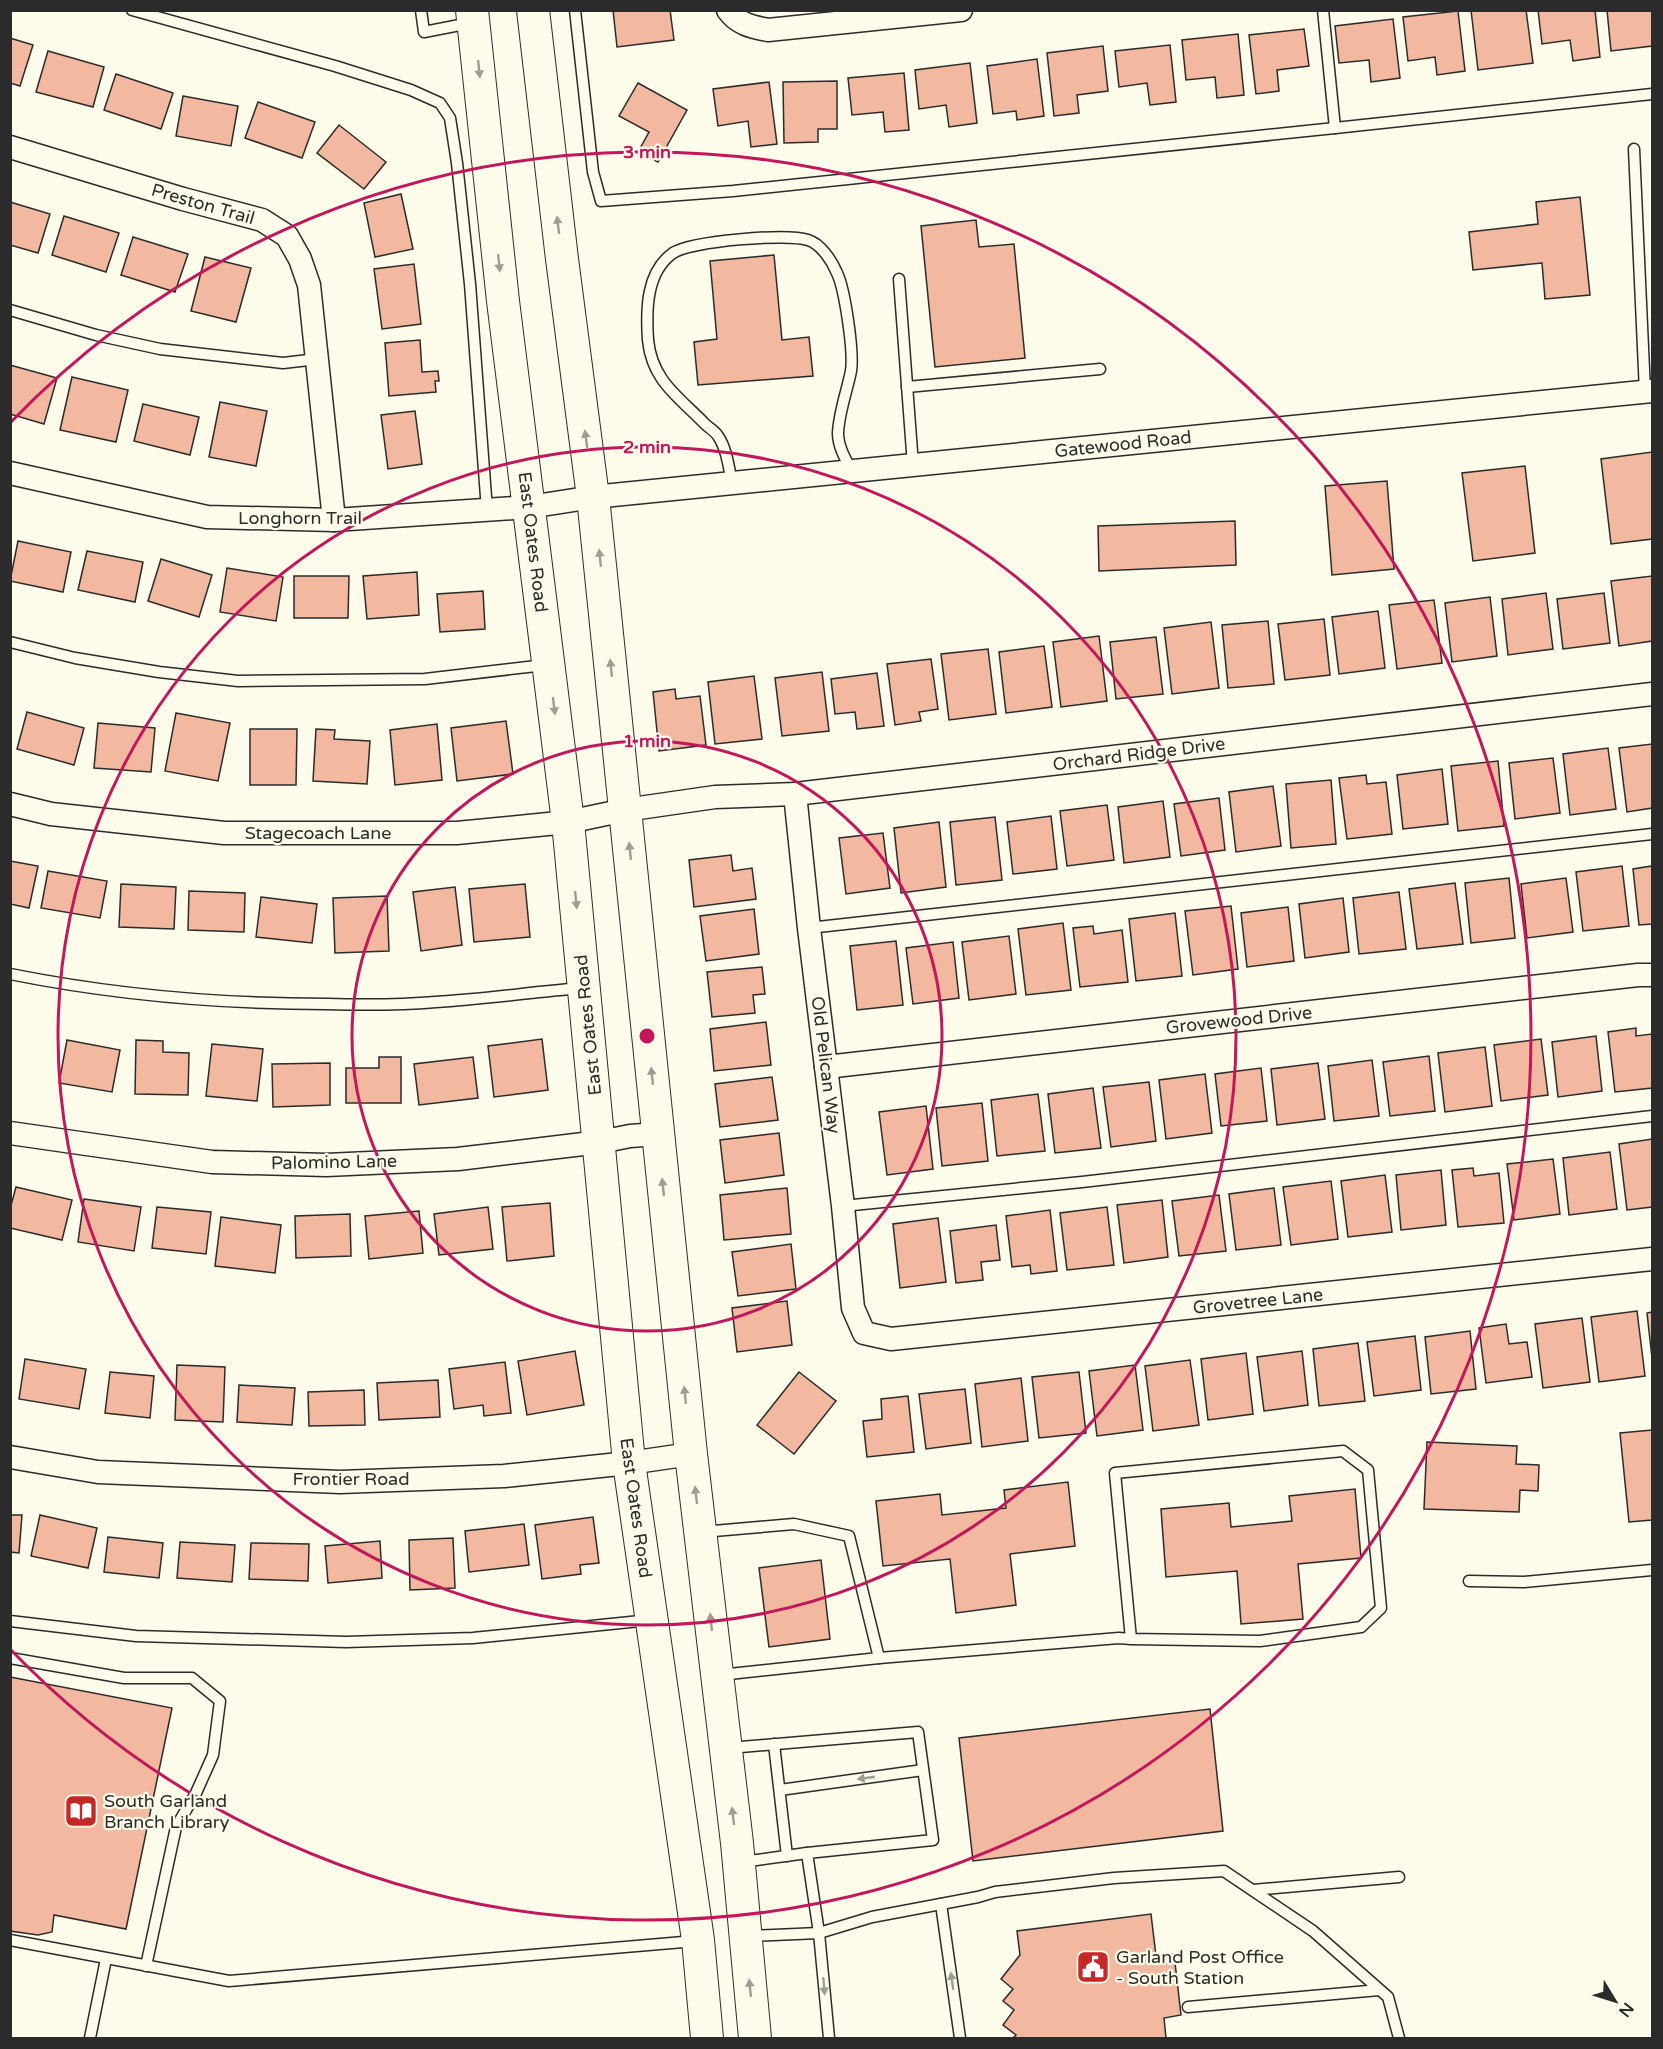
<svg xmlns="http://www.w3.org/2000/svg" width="1663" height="2049" viewBox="0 0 1663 2049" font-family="'Varela Round',sans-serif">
<rect width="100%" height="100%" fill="#fdfbea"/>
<g fill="#f2b8a0" stroke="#2b2b2b" stroke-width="1.5">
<polygon points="613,10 670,10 674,40 617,47"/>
<polygon points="1471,10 1526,10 1533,63 1478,70"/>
<polygon points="1538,10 1595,10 1600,57 1573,61 1570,40 1542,44"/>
<polygon points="1607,10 1652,10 1652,46 1611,51"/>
<polygon points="1458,11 1465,71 1437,75 1435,57 1408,61 1403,17"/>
<polygon points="1393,19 1400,78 1371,82 1369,60 1339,63 1335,26"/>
<polygon points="1304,29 1309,66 1277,70 1279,91 1256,94 1249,35"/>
<polygon points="1238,34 1244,95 1217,98 1215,77 1186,80 1182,40"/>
<polygon points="10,38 33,45 20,86 10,83"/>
<polygon points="1170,45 1176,102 1150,105 1147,83 1119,87 1115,51"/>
<polygon points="1103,46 1108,91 1077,95 1079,113 1054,116 1047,53"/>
<polygon points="48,51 104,67 93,107 36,92"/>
<polygon points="1037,59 1044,116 1017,120 1016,111 993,114 987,66"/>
<polygon points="970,63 977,123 949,127 946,105 919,109 915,70"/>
<polygon points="904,73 909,130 885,132 883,112 852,115 848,78"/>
<polygon points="116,74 173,93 161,129 104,110"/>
<polygon points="837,81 837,129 818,129 818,142 784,143 783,82"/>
<polygon points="769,82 777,144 751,147 748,121 718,126 713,89"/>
<polygon points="638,83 687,110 658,162 638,152 649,132 619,116"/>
<polygon points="183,96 238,106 231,146 176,136"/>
<polygon points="258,102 315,122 302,158 245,138"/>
<polygon points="339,125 386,162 364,189 317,153"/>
<polygon points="401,194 413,249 375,257 364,203"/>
<polygon points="1580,197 1590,295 1545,299 1542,263 1473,270 1469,232 1538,224 1536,202"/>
<polygon points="10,202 50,214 38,253 10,245"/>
<polygon points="64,216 119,233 106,272 52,255"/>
<polygon points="976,220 979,247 1014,244 1025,358 935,367 921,226"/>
<polygon points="133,237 188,254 175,292 121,275"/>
<polygon points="774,255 782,340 809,337 813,376 698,385 694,342 717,339 710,261"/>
<polygon points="205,257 251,268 236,322 191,311"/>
<polygon points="414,264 421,324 382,329 374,269"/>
<polygon points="420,340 422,372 438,371 439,381 435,381 436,392 389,396 385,343"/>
<polygon points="10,365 57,378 44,424 10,414"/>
<polygon points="72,377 128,390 116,442 60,430"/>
<polygon points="220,402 267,411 256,466 209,457"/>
<polygon points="143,404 199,417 190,455 134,441"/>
<polygon points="415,411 422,464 388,469 381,415"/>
<polygon points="1652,452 1652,539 1611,544 1601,459"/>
<polygon points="1525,466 1535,553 1473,561 1462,473"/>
<polygon points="1387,481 1394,569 1332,575 1325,486"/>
<polygon points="1235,521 1236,565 1099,571 1098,526"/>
<polygon points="18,541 71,552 63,592 10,581"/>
<polygon points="87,551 143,562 135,602 78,590"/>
<polygon points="161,559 212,575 199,617 148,601"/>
<polygon points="227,568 283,577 276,621 220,612"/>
<polygon points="417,572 419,615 367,619 363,576"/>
<polygon points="294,576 349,576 348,618 294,618"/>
<polygon points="1652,576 1652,641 1619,646 1611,581"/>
<polygon points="483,591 485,629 440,632 437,594"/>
<polygon points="1546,593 1553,649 1508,655 1502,599"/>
<polygon points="1604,593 1610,643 1563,649 1557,599"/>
<polygon points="1490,597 1497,656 1452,662 1445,603"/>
<polygon points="1434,600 1442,663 1397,669 1389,605"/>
<polygon points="1378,611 1385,668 1339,674 1332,617"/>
<polygon points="1324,619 1330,675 1285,680 1278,624"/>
<polygon points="1268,621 1274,684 1228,688 1222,625"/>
<polygon points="1211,622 1219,688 1172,694 1164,628"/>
<polygon points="1099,636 1107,701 1061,707 1053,642"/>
<polygon points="1156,637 1163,694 1116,699 1110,642"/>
<polygon points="1044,646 1052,707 1006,713 999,652"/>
<polygon points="988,649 996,714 949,720 941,654"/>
<polygon points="931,659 938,709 919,712 921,721 895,725 887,664"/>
<polygon points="822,672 829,731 782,736 775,678"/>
<polygon points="877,673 884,726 857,729 855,712 835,714 831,679"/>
<polygon points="754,676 762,739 715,744 708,682"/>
<polygon points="675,689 676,699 700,696 706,745 659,751 653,692"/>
<polygon points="27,712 84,728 74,765 17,749"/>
<polygon points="176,713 230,723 218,781 165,771"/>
<polygon points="506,721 513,774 457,781 451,728"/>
<polygon points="98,723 155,728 151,772 94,768"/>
<polygon points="437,724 442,780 395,785 390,730"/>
<polygon points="250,729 297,729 296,785 250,785"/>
<polygon points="316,729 335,730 334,739 370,741 367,784 313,781"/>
<polygon points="1652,744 1652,808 1627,812 1619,748"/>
<polygon points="1608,748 1616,809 1570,815 1563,754"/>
<polygon points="1553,758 1560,813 1515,819 1509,763"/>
<polygon points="1498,761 1504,826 1458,831 1451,766"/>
<polygon points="1442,769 1448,824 1403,829 1397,775"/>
<polygon points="1366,775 1367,784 1386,782 1392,834 1347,839 1339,778"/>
<polygon points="1331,780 1336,844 1291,848 1286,784"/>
<polygon points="1273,786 1281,846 1236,852 1229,792"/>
<polygon points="1219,798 1225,850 1181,856 1174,804"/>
<polygon points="1163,801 1170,857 1124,863 1118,807"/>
<polygon points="1107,805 1114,860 1067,866 1060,811"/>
<polygon points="1051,816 1057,869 1013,874 1007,822"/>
<polygon points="995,817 1002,880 956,885 950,822"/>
<polygon points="939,822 946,887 901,893 894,828"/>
<polygon points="883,833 890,888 846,894 839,838"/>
<polygon points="731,855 733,871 752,868 756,899 694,907 689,860"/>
<polygon points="10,861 38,866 29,908 10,904"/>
<polygon points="1622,866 1629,926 1583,931 1576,872"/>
<polygon points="1652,866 1652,924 1639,925 1633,869"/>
<polygon points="48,871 107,881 100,918 41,908"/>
<polygon points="1509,878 1515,938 1471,943 1465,883"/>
<polygon points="1566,878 1573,932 1527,938 1521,884"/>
<polygon points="1455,883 1463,944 1417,949 1409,889"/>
<polygon points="121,884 176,887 174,929 119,927"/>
<polygon points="525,884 530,937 474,942 469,889"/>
<polygon points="455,887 462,945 421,951 413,892"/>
<polygon points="189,891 245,893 244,932 188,930"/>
<polygon points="1399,892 1406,949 1359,954 1353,898"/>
<polygon points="387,896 389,951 335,953 333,898"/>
<polygon points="261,897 317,904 312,943 256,937"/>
<polygon points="1343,898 1349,952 1305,958 1299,904"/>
<polygon points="1231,906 1238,969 1193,975 1185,911"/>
<polygon points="1288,907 1294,961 1247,967 1241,913"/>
<polygon points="754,909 759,954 706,961 700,916"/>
<polygon points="1175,913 1182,976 1136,981 1129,919"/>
<polygon points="1063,923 1071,990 1026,995 1018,929"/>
<polygon points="1093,926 1094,934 1122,930 1128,982 1080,987 1073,928"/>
<polygon points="1009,936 1016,994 969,1000 962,942"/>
<polygon points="896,941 903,1005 857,1010 850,946"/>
<polygon points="953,942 959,998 913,1004 906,948"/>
<polygon points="762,967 765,994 753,995 755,1013 712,1017 707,972"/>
<polygon points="766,1022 771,1065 714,1071 710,1029"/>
<polygon points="1636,1028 1636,1036 1652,1034 1652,1088 1615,1092 1608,1032"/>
<polygon points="1596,1036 1602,1091 1558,1097 1552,1042"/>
<polygon points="542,1039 548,1090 494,1097 488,1046"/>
<polygon points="1541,1039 1548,1095 1501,1101 1494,1045"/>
<polygon points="67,1040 120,1050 112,1092 59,1083"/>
<polygon points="136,1040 163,1041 163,1052 189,1053 188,1095 135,1094"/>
<polygon points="212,1044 263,1049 257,1101 206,1096"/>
<polygon points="1485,1047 1492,1106 1445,1112 1438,1053"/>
<polygon points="1429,1056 1435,1111 1390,1116 1383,1062"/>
<polygon points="379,1057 401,1057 401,1103 346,1103 346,1068 379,1068"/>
<polygon points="473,1057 478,1098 419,1105 414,1064"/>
<polygon points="1372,1060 1379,1116 1334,1121 1328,1066"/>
<polygon points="330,1063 330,1105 273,1107 272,1064"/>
<polygon points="1318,1063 1325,1119 1277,1125 1271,1069"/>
<polygon points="1261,1068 1267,1121 1221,1126 1215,1074"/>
<polygon points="1205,1074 1212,1133 1166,1139 1159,1080"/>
<polygon points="772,1077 778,1120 720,1127 715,1084"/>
<polygon points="1149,1082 1156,1141 1111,1147 1103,1087"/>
<polygon points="1093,1088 1101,1148 1055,1153 1048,1094"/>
<polygon points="1038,1094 1045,1151 997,1156 991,1100"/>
<polygon points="982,1103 988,1161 942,1166 936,1108"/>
<polygon points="926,1106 933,1169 887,1175 879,1112"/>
<polygon points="779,1133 784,1175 725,1183 720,1140"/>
<polygon points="1652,1139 1652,1207 1627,1210 1619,1144"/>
<polygon points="1610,1152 1617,1209 1569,1215 1563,1158"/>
<polygon points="1553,1159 1560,1214 1514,1220 1507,1164"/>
<polygon points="1473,1168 1474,1176 1499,1173 1504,1223 1458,1227 1452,1170"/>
<polygon points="1441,1170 1446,1225 1401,1230 1396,1175"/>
<polygon points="1385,1175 1392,1232 1348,1237 1341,1181"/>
<polygon points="1331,1181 1338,1239 1291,1245 1283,1187"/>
<polygon points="16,1187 72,1200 62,1240 10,1228 10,1209"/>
<polygon points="787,1188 791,1234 724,1240 720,1195"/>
<polygon points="1274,1188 1281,1245 1236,1250 1229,1194"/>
<polygon points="1219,1195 1226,1251 1179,1256 1172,1201"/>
<polygon points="84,1199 141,1207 134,1251 78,1242"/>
<polygon points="1162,1200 1168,1257 1124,1263 1117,1205"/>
<polygon points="550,1203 554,1256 507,1261 502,1207"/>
<polygon points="157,1207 211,1212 206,1254 152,1248"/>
<polygon points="488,1207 493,1249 439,1255 434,1214"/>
<polygon points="1107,1207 1114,1265 1067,1270 1060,1213"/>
<polygon points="1050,1210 1057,1271 1031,1274 1030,1265 1012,1267 1006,1216"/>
<polygon points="419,1211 423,1253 369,1259 365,1216"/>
<polygon points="350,1214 351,1256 296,1258 295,1216"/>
<polygon points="221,1217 281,1225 275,1273 215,1266"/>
<polygon points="938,1218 946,1282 900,1288 893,1224"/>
<polygon points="996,1225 1000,1260 981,1262 983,1280 956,1283 950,1231"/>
<polygon points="791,1244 796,1289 738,1296 732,1252"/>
<polygon points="787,1301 792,1345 737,1352 732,1308"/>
<polygon points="1637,1311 1645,1376 1599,1382 1591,1317"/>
<polygon points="1652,1312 1652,1358 1647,1313"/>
<polygon points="1582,1318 1590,1382 1543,1388 1535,1324"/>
<polygon points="1506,1324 1509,1344 1527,1342 1532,1377 1486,1383 1479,1328"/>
<polygon points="1470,1331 1476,1389 1431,1394 1425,1337"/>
<polygon points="1415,1336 1421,1390 1374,1396 1367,1342"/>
<polygon points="1358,1343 1365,1401 1319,1406 1313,1349"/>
<polygon points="575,1351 584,1405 527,1415 518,1361"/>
<polygon points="1302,1351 1308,1405 1264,1411 1257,1357"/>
<polygon points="1246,1353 1253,1414 1208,1420 1201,1359"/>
<polygon points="25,1359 86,1369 79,1409 19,1399"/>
<polygon points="1190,1360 1199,1425 1153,1431 1145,1366"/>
<polygon points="505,1362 511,1413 484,1416 483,1405 454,1409 449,1369"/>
<polygon points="177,1365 225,1367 223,1422 175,1420"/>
<polygon points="1135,1365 1143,1430 1097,1436 1089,1371"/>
<polygon points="110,1372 154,1376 150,1418 105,1413"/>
<polygon points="799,1372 836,1401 794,1454 757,1425"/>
<polygon points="1079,1372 1086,1433 1039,1438 1032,1377"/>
<polygon points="1021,1378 1028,1441 982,1447 975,1384"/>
<polygon points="438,1380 440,1417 379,1420 377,1383"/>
<polygon points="239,1385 295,1388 292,1425 237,1422"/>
<polygon points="965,1389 971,1443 926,1449 919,1394"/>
<polygon points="364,1390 365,1425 309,1426 308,1392"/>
<polygon points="908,1396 914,1452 867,1457 863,1421 882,1419 881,1399"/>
<polygon points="1652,1430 1652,1520 1629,1522 1620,1433"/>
<polygon points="1427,1442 1517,1446 1516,1464 1539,1465 1538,1491 1520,1490 1519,1512 1424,1509"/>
<polygon points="1068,1482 1075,1546 1010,1554 1016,1605 956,1613 950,1559 883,1566 876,1501 940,1494 942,1515 1006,1508 1004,1490"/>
<polygon points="1355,1489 1361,1558 1298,1564 1303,1619 1241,1624 1237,1571 1166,1577 1161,1509 1229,1503 1231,1527 1292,1521 1289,1496"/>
<polygon points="10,1515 22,1515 19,1553 10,1552"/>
<polygon points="40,1515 97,1528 88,1568 31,1556"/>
<polygon points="593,1517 599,1563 580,1565 581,1574 542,1579 535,1525"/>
<polygon points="524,1524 529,1565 469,1572 465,1531"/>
<polygon points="108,1537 163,1543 159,1578 104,1572"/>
<polygon points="453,1538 455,1588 410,1590 409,1540"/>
<polygon points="380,1541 382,1578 328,1583 325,1546"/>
<polygon points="180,1542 235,1545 232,1582 177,1578"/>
<polygon points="251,1543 309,1544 308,1581 249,1579"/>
<polygon points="821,1560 830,1639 769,1647 759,1568"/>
<polygon points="10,1677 172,1708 126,1929 54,1915 52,1932 38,1935 10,1931"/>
<polygon points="1210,1709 1223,1831 973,1861 959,1738"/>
<polygon points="1151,1914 1156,1956 1174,1954 1181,2015 1164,2018 1166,2038 1013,2038 1016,2035 1003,2025 1014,2010 1003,2001 1013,1989 1001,1979 1020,1955 1017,1931"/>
</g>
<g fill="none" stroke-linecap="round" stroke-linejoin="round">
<defs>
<g id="lane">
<polyline points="132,10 335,66 411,90 440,103 450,118 457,163 470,284 487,510"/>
<polyline points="421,10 424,32 470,23"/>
<polyline points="575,10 593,172 601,201 733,191 1335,128"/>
<polyline points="1323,10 1335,128 1652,94"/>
<polyline points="1634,149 1645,392"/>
<polyline points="899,279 913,465"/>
<polyline points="10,310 96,335 160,349 283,363 317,359"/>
<polyline points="907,387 1100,369"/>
<path d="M732,483C729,469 727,449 718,436C715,431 709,428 705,424C679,397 652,381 648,340C646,310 646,272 673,253C691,241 787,233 808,240C821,244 832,261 837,273C845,290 854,352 851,371C847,391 839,412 838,433C838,447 846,460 852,471"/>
<polyline points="10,642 75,658 159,672 238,681 425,679 545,665"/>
<polyline points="809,928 1652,834"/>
<path d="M10,974C115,995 220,1004 327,1004C363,1005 400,1005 436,1002C485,999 533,992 581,988"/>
<polyline points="843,1206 1082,1182 1652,1116"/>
<polyline points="702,1532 794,1524 849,1536 879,1658 720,1675"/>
<polyline points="1469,1581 1524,1582 1652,1570"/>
<polyline points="10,1621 136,1636 346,1642 473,1638 650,1620"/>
<polyline points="10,1658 124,1678 192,1678 220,1701 213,1755 196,1793 176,1827 146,1966"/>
<polyline points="879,1658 1119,1638 1131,1639 1260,1641 1361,1627 1381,1608 1368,1470 1343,1451 1115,1473 1131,1639"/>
<polyline points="774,1744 787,1856"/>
<polyline points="729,1748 918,1732 933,1840 807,1853 819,1933 829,2038"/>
<polyline points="780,1790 923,1770"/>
<polyline points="742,1862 807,1853"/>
<polyline points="1253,1890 1399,1877"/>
<polyline points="941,1904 960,2038"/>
<polyline points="749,1936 819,1933 872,1917 978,1897 995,1892 1114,1878 1224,1871 1313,1931 1388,1997 1399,2038"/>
<polyline points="10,1940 229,1981 695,1941"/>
<polyline points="1188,2007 1379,1990"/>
<polyline points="90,2038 106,1959"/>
</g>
<g id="street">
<path d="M728,10C738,24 752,27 768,30L961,10"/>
<polyline points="10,147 183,199 262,220 287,236 300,259 309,285 334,520"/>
<polyline points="10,473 207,517 334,520 529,507 593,497 1652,391"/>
<polyline points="795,794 809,928 843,1206 853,1308 864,1333 891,1339 1652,1259"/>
<polyline points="10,804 51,814 224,833 457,833 568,822 625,810 715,797 795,794 1652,694"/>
<polyline points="826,1067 1638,975 1652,975"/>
<polyline points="10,1133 212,1162 326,1165 458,1159 600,1142 630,1136 658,1134"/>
<polyline points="10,1457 98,1472 340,1482 504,1476 629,1463 691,1454"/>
</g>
<g id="secondary">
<polyline points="472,10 503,301 568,822 629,1463 698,1940 707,2038"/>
<polyline points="533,10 562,259 593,497 691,1454 737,1843 755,2038"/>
</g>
</defs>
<use href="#lane" stroke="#2b2b2b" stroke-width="13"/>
<use href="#street" stroke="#2b2b2b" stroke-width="25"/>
<use href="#secondary" stroke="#2b2b2b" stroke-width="34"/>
<use href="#lane" stroke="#fdfbea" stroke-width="10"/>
<use href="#street" stroke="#fdfbea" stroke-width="22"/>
<use href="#secondary" stroke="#fdfbea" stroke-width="32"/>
</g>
<defs><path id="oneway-solid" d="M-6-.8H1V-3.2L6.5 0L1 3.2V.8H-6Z" transform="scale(1.5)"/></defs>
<g fill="#9e9d94">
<use href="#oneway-solid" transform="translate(479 69) rotate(84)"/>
<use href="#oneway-solid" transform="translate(558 225) rotate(-97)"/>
<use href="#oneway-solid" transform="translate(499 263) rotate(84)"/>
<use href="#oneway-solid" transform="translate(586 439) rotate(-98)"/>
<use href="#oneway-solid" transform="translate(600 558) rotate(-96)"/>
<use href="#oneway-solid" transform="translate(611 668) rotate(-96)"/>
<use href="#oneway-solid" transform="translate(554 706) rotate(83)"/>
<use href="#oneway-solid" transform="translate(630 851) rotate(-96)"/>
<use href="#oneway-solid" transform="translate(576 900) rotate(84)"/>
<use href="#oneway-solid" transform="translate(652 1076) rotate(-96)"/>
<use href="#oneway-solid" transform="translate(663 1187) rotate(-96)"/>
<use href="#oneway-solid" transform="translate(685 1395) rotate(-96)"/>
<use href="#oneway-solid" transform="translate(696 1495) rotate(-97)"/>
<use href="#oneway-solid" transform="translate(711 1622) rotate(-96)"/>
<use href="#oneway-solid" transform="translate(866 1778) rotate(172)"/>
<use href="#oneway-solid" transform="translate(733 1816) rotate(-97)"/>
<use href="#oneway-solid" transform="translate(952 1981) rotate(-98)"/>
<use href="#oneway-solid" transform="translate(824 1986) rotate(85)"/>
<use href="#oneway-solid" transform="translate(750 1988) rotate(-96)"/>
</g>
<g fill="none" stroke="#c2185b" stroke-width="3">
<circle cx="647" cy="1036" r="295"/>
<circle cx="647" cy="1036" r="589"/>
<path d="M11 422A884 884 0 1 1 11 1650"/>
</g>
<defs>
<symbol id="library-square" viewBox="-11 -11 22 22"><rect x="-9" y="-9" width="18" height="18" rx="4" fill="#c62828" stroke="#fdfbea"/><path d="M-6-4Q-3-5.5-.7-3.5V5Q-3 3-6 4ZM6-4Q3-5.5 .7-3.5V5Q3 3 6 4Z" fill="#fff"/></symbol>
<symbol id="civic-square" viewBox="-11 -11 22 22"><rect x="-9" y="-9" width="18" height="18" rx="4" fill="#c62828" stroke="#fdfbea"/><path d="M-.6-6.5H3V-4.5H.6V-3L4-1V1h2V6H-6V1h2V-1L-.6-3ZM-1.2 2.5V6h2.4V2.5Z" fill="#fff"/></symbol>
</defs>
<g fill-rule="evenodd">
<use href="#library-square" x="62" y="1792" width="38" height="38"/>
<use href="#civic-square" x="1074" y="1948" width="38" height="38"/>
</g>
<g text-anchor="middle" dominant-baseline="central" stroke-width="4.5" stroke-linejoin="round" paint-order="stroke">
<g font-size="18" fill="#2b2b2b" stroke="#fdfbea">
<text transform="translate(203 204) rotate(16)">Preston Trail</text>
<text transform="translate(1123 444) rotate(-6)">Gatewood Road</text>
<text x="300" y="518">Longhorn Trail</text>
<text transform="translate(533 542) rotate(83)">East Oates Road</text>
<text transform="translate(1139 754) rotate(-7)">Orchard Ridge Drive</text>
<text x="318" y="833">Stagecoach Lane</text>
<text transform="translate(1239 1020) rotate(-6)">Grovewood Drive</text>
<text transform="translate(588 1025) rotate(-96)">East Oates Road</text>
<text transform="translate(826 1065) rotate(83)">Old Pelican Way</text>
<text transform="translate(334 1162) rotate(-1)">Palomino Lane</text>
<text transform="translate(1258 1301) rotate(-6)">Grovetree Lane</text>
<text x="351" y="1479">Frontier Road</text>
<text transform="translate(636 1508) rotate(82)">East Oates Road</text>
</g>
<g font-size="18" fill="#2b2b2b" stroke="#fdfbea" text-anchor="start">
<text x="104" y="1801">South Garland<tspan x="104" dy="21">Branch Library</tspan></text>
<text x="1116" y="1957">Garland Post Office<tspan x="1116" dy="21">- South Station</tspan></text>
</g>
</g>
<circle cx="647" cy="1036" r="9" fill="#c2185b" stroke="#fdfbea" stroke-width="3"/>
<g font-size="18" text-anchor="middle" font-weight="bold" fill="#c2185b" stroke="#fdfbea" stroke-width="4.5" stroke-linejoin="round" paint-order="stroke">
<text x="647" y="158">3 min</text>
<text x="647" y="453">2 min</text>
<text x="647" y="747">1 min</text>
</g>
<rect width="1663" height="2049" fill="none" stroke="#2b2b2b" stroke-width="24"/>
<g transform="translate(1615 2001) rotate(128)" stroke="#fdfbea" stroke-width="4.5" paint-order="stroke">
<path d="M0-4.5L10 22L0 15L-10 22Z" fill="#2b2b2b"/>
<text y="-9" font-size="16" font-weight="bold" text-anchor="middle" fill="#2b2b2b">N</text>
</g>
</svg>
